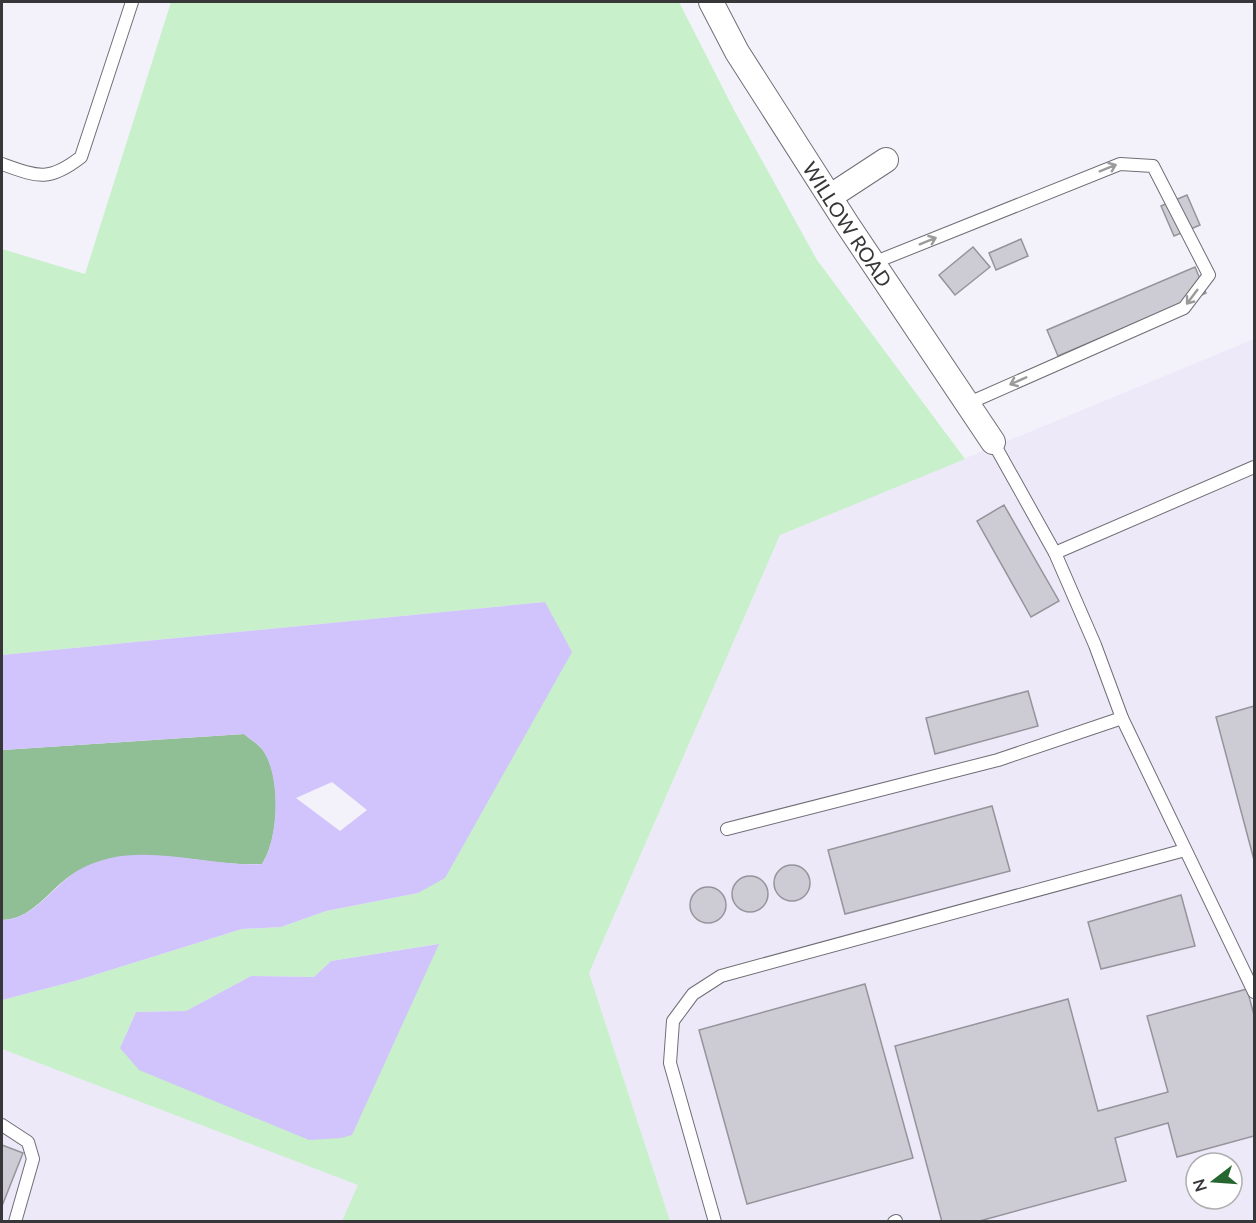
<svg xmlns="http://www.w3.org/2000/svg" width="1256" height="1223" viewBox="0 0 1256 1223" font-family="Lato,sans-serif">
<rect width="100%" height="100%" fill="#f3f2fa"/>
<g fill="#ede9f9" fill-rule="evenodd">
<path d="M1254,339V1221H670L589,973L780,535ZM1196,1163H1232V1199H1196Z"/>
<polygon points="2,1049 359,1185 342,1221 2,1221"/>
</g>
<path fill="#c8f0cb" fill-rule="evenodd" d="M171,2H679L734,110L817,260L965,459L780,535L589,973L670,1221H342L358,1185L2,1049V1000L75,981L242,929L281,927L326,911L418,893L422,889L545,602L2,655V249L85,274ZM438,944L120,1048L136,1012L186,1011L251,976L314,977L331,961Z"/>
<path fill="#91bf95" d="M244,734C250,739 258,744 262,749C282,774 279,839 262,864C193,866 150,841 81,870C53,881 36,920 2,920V750Z"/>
<g fill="#d1c3fb" fill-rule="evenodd">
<path d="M545,602L572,652L445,878L418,893L326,911L281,927L242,929L75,981L2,1000V920C33,920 53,886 77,871C134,837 201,867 262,864C279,839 281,774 262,749C258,744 250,739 244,734L2,750V655ZM332,782L367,810L340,831L296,798Z"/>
<polygon points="439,944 352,1135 341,1138 309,1140 139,1070 120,1048 136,1012 186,1011 251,976 314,977 331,961"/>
</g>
<g fill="#cdcbd3" stroke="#96949b" stroke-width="1.5">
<polygon points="1187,195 1200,225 1174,236 1161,206"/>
<polygon points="1021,239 1028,256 996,270 989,253"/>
<polygon points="973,247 990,267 955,295 939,275"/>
<polygon points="1195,267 1206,293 1058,356 1047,330"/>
<polygon points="1004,505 1059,601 1031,617 977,521"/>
<polygon points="1028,691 1038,726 935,754 926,718"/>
<polygon points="1254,706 1254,860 1216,717"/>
<polygon points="992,806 1010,871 845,914 828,850"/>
<circle cx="792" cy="883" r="18"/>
<circle cx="750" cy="894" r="18"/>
<circle cx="708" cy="905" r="18"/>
<polygon points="1181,895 1195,946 1101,969 1088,922"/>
<polygon points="865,984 913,1158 747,1204 699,1030"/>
<polygon points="1247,989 1254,1015 1254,1136 1177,1157 1168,1123 1115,1138 1126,1181 976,1222 942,1222 895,1046 1068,999 1098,1111 1168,1092 1147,1016"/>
<polygon points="2,1145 23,1153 2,1206"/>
</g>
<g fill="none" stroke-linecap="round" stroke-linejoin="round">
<defs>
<g id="lane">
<path d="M2,164C38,177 49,182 81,157L132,2"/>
<polyline points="873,263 1120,164 1153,166 1209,275 1184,308 969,403"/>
<polyline points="993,442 1055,553 1095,645 1122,718 1254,992"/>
<polyline points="1055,553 1254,467"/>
<polyline points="727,829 998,760 1122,718"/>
<polyline points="2,1125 28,1142 33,1159 15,1222"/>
<polyline points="715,1222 670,1063 673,1021 693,994 721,976 1185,850"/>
<polyline points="894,1222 896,1221"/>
</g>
<g id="street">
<path id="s1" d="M711,2L737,52L847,224L993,442"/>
<polyline points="831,196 886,160"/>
</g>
</defs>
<use href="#lane" stroke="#706e75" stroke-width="14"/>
<use href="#street" stroke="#706e75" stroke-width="26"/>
<use href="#lane" stroke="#fff" stroke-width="12"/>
<use href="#street" stroke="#fff" stroke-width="24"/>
</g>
<defs><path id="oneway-shaft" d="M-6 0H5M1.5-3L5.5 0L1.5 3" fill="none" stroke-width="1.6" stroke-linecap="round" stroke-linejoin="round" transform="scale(1.5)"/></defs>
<g stroke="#9b9b9c">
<use href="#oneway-shaft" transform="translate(1108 168) rotate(-22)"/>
<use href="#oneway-shaft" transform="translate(928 241) rotate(-22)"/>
<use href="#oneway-shaft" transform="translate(1192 297) rotate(127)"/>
<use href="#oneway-shaft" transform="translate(1018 381) rotate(156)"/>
</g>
<g text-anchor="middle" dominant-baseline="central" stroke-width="4.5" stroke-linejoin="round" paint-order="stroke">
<g font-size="20" fill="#37373a" stroke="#fff">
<text stroke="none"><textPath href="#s1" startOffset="261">WILLOW ROAD</textPath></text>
</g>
</g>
<rect width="1256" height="1223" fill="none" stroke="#37373a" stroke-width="6"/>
<g transform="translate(1214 1181) rotate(253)"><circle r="28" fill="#ffffff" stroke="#afafb0" stroke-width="1.5"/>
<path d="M0-4.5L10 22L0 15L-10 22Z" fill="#266731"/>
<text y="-9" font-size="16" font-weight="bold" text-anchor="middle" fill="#37373a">N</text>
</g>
</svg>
